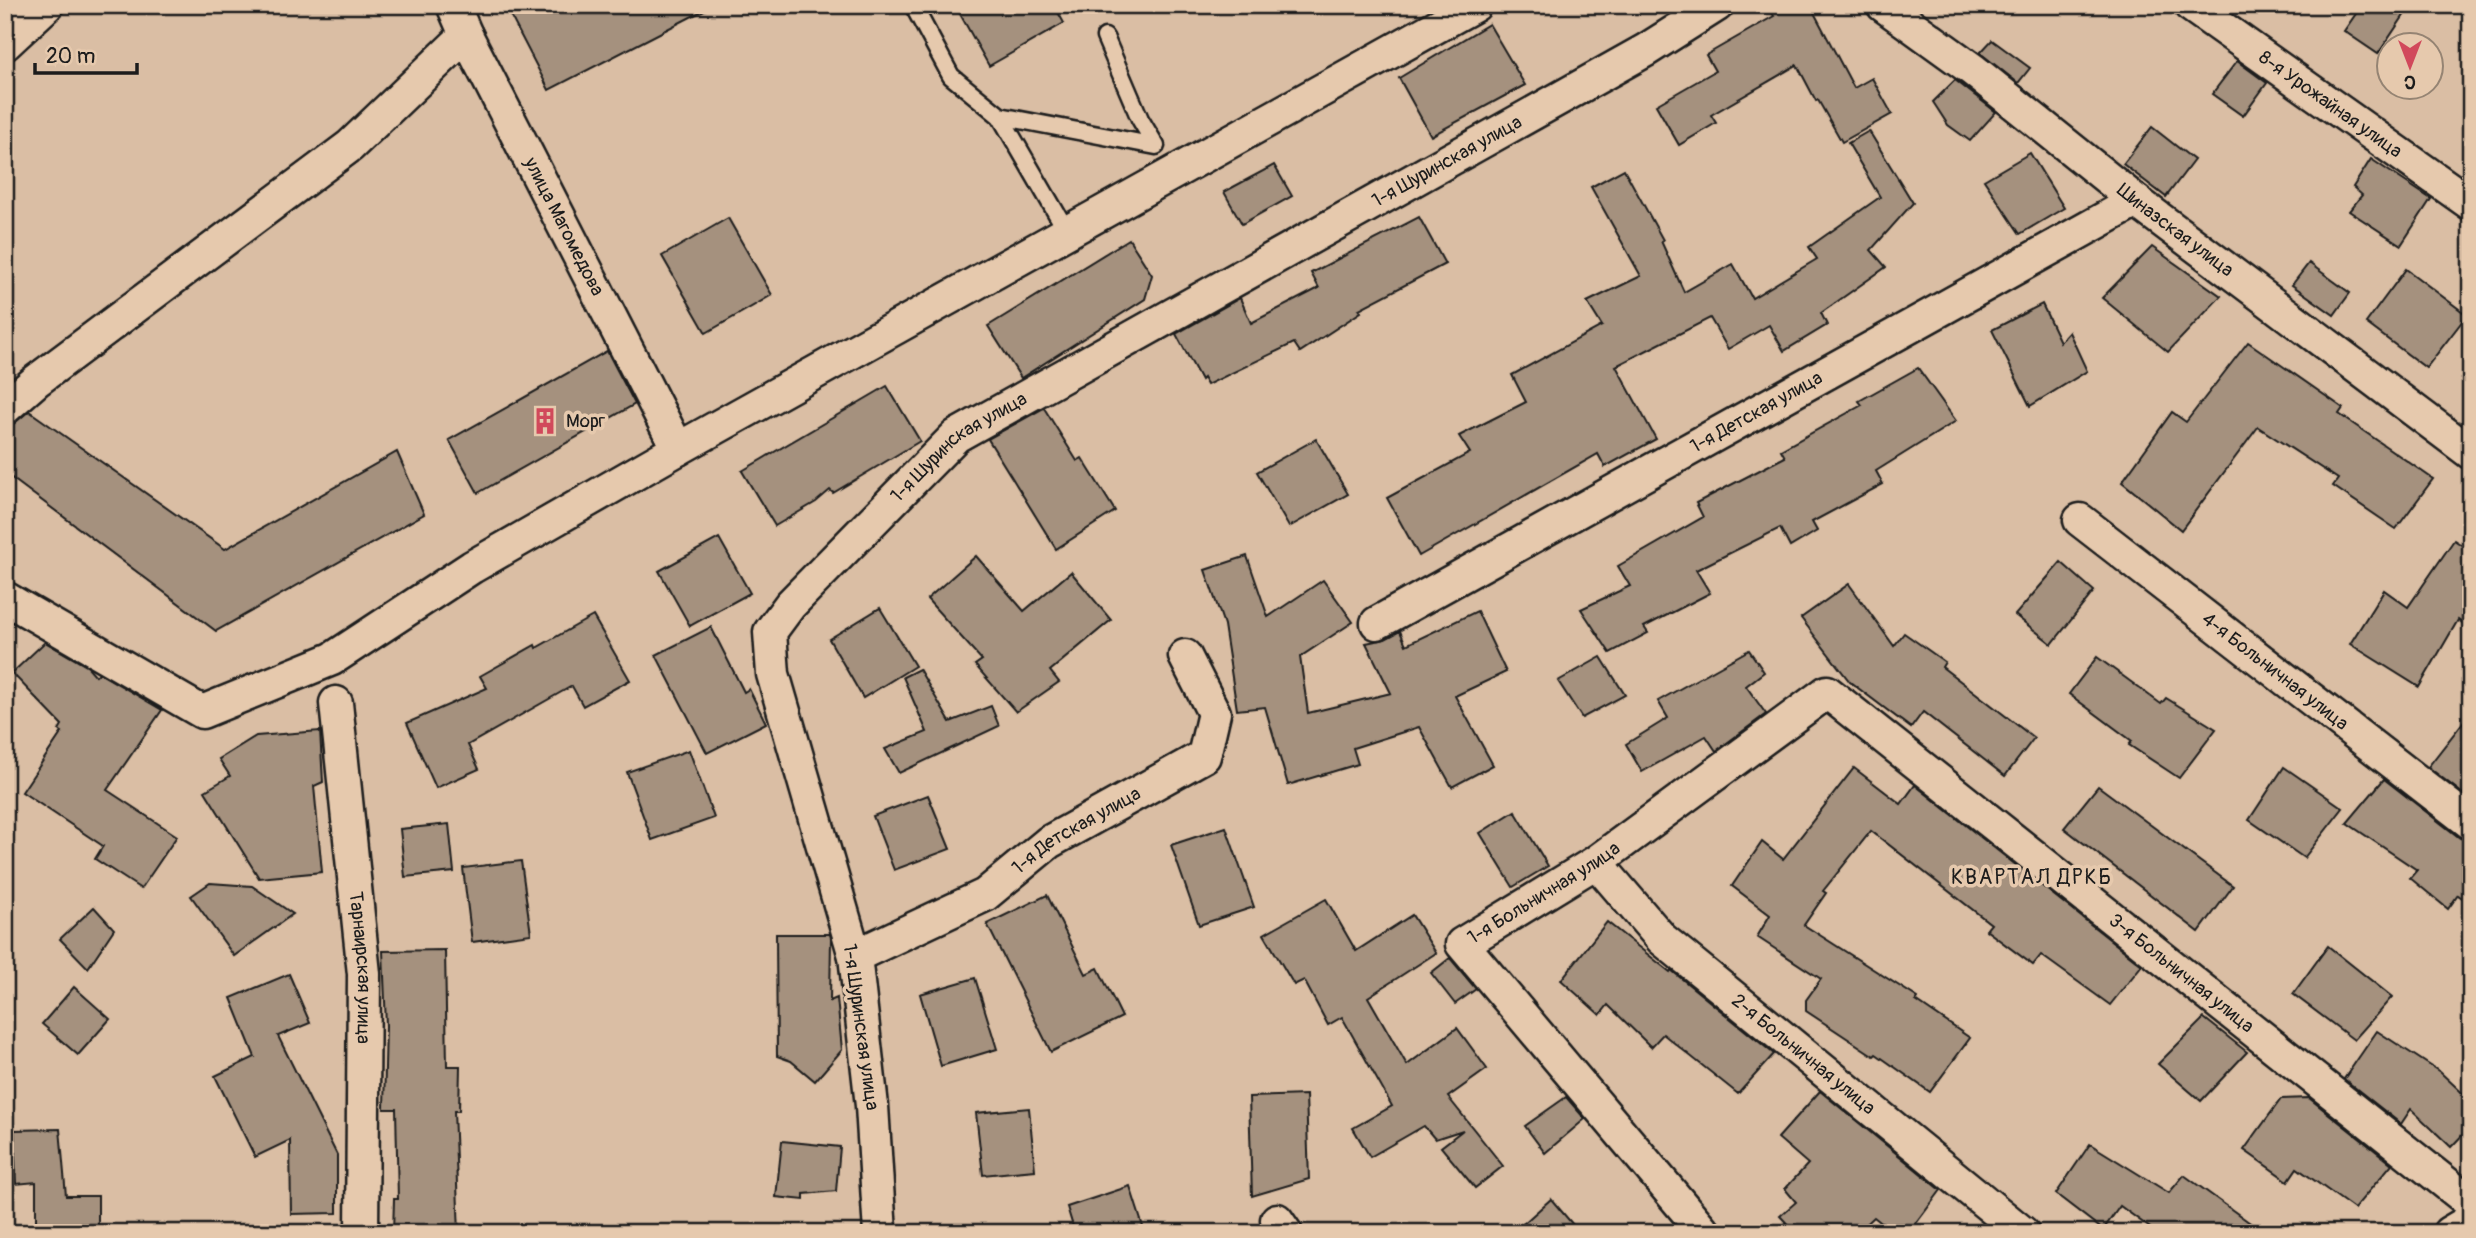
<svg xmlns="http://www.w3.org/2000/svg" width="2476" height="1238" viewBox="0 0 2476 1238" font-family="Pangolin,sans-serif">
<rect width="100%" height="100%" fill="#dabea4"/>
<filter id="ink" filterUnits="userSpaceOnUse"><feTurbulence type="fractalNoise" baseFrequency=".0143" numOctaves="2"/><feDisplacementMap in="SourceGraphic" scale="14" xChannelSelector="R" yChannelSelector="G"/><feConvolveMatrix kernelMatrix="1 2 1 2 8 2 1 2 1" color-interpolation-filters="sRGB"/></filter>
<g filter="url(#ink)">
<g fill="#a5917e" stroke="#1c1c1c" stroke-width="2">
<polygon points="505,5 714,5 549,90"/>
<polygon points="955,5 1054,5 1064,23 989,66"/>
<polygon points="1766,5 1810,5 1854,88 1872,78 1892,114 1842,142 1818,100 1816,101 1797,65 1711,115 1716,123 1679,145 1656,105 1715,71 1706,55 1774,16"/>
<polygon points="2362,5 2411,5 2378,54 2344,31"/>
<polygon points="1489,24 1525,85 1431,136 1399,78"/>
<polygon points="1992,40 2030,68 2018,83 1980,53"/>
<polygon points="2237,61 2267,83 2243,116 2212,94"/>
<polygon points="1955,80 1996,112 1970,141 1948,125 1933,102"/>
<polygon points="2152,127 2194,160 2166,197 2123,164"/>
<polygon points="1869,131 1913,203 1871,250 1886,267 1821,313 1827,325 1784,351 1769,325 1728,349 1710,318 1616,366 1656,439 1605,467 1598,454 1419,556 1387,498 1470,453 1459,436 1526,402 1512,375 1602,326 1587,302 1641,276 1591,187 1624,169 1663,240 1661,241 1684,292 1733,264 1752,298 1817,259 1809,247 1880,197 1848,143"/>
<polygon points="2030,153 2064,208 2020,234 1984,180"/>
<polygon points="2371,159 2431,199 2401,245 2349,211 2362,195 2353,187"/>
<polygon points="1274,165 1292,196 1242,224 1224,192"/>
<polygon points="1419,217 1445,264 1359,309 1361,312 1300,352 1294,343 1207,385 1203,378 1201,380 1176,334 1240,298 1251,323 1319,288 1311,273"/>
<polygon points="728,218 772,295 706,333 662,256"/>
<polygon points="1129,239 1152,275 1145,299 1021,378 988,326"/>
<polygon points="2152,247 2221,296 2168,352 2102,298"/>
<polygon points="2309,263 2350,293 2334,315 2292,285"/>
<polygon points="2406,269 2467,315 2426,368 2366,323"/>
<polygon points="2042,304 2060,342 2069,332 2087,371 2030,406 1992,330"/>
<polygon points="2248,342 2343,408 2339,414 2433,479 2396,529 2333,486 2338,479 2258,427 2181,530 2122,482 2172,412 2186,422"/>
<polygon points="607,351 635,404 478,493 449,440"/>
<polygon points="1918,368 1956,421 1876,471 1883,484 1812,522 1817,531 1790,547 1780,528 1696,570 1710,593 1644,627 1648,633 1610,653 1581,609 1630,586 1618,566 1703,517 1696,503 1785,457 1781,450 1862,405 1859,401"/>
<polygon points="887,386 920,441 833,493 830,490 816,502 775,526 742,471"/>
<polygon points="1044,408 1077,461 1082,458 1115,511 1056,549 988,439"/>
<polygon points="29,411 225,549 397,452 424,514 216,631 5,473 5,431"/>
<polygon points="1316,439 1348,494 1289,527 1257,472"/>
<polygon points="719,538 750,593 690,626 659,571"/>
<polygon points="2454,540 2471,551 2471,629 2458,620 2419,687 2350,644 2384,590 2408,607"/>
<polygon points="976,556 1024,611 1071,572 1111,620 1050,671 1059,682 1016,712 975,665 982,660 927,599"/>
<polygon points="1247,556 1268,617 1323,580 1353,622 1300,657 1308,713 1391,693 1366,643 1385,639 1400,631 1406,645 1477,611 1506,672 1455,696 1493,765 1452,787 1419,727 1353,748 1358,764 1288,785 1265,707 1237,710 1224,625 1205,570"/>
<polygon points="2061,562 2094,591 2052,644 2015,615"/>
<polygon points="1849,584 1894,646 1904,633 1945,662 1942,667 2034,738 2005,776 1923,712 1911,728 1850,682 1801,618"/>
<polygon points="880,608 915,666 863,698 829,639"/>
<polygon points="593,616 630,680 583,706 572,686 468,745 479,769 436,788 407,723 487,688 480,676 535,645 536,648"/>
<polygon points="711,627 744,692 749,689 766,723 707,753 656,655"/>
<polygon points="45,642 88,667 96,676 99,673 162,710 107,790 177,836 141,889 95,859 103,846 22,792 62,732 59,730 62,725 12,673"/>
<polygon points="1749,650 1764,672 1746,686 1766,714 1716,751 1706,736 1642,772 1626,744 1668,718 1658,701"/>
<polygon points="1601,657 1625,695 1582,718 1558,681"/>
<polygon points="2097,657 2161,704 2166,698 2216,729 2179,778 2129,745 2132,741 2069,694"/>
<polygon points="919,669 950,722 991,706 999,726 899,773 885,749 927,732 903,677"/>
<polygon points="2471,712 2471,800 2428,767"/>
<polygon points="320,731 323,782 314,786 322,872 259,878 205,791 230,776 219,759 256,736"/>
<polygon points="689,750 714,818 652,840 627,772"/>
<polygon points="2284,767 2343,808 2304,858 2249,820"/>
<polygon points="1854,768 1901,804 1915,785 2142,965 2110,1005 2041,955 2033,965 1986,930 1991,924 1871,831 1823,891 1826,893 1804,925 1918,998 1916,1001 1970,1038 1930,1092 1876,1054 1874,1056 1806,1011 1806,1000 1821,979 1757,937 1770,915 1732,886 1762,842 1783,859"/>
<polygon points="2384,779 2460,838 2471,841 2471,904 2458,895 2448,909 2410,878 2417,870 2347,823"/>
<polygon points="2098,786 2233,886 2199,932 2064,828"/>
<polygon points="928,795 950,849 894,870 873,816"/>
<polygon points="1515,811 1548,866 1513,887 1480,833"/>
<polygon points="449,824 454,872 405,877 400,829"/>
<polygon points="1226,827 1254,907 1199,925 1171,845"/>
<polygon points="521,861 531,934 472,942 463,868"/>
<polygon points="210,883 252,886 293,914 234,956 191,896"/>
<polygon points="1047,895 1086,974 1098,968 1122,1017 1051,1052 987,924"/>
<polygon points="1326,899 1356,951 1412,915 1436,953 1368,997 1407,1065 1457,1028 1487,1069 1448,1097 1503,1166 1475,1188 1441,1147 1463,1130 1435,1139 1424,1126 1370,1157 1353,1128 1392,1106 1342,1017 1328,1025 1304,980 1294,985 1264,934"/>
<polygon points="94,907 114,929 88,968 60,939"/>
<polygon points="1607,922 1670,972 1671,970 1774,1054 1738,1094 1663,1034 1651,1047 1608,1005 1600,1015 1561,980"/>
<polygon points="776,934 830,934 831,938 830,1001 837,998 842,1050 815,1081 791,1061 777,1056"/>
<polygon points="2328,946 2392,997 2354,1040 2293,994"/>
<polygon points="445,950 447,1066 460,1066 459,1111 454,1111 459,1233 393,1233 394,1199 398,1199 396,1109 384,1109 386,1026 383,951"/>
<polygon points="1450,958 1476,989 1455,1004 1431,973"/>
<polygon points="289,974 310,1023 278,1036 337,1155 337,1213 291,1214 290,1140 255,1157 215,1076 255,1057 231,998"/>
<polygon points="975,978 997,1049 941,1066 920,994"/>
<polygon points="74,987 110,1019 78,1055 42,1024"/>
<polygon points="2204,1018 2247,1052 2201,1101 2158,1064"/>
<polygon points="2377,1031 2440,1072 2471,1101 2471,1126 2451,1147 2411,1109 2401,1124 2344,1079"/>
<polygon points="1820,1091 1941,1190 1909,1233 1894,1233 1874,1217 1857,1233 1796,1233 1780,1216 1796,1202 1785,1189 1808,1164 1778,1138"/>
<polygon points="1306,1095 1309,1179 1252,1196 1249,1097"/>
<polygon points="1566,1097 1585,1119 1545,1153 1525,1126"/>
<polygon points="2309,1098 2392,1164 2354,1209 2297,1168 2288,1181 2244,1150 2281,1099"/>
<polygon points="1029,1108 1035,1170 983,1175 976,1113"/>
<polygon points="60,1129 66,1196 98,1196 98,1233 36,1233 36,1182 16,1184 14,1130"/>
<polygon points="782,1141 840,1147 836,1191 804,1194 804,1200 776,1197"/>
<polygon points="2090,1144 2169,1193 2184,1175 2264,1233 2157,1233 2120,1206 2103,1230 2056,1194"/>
<polygon points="1130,1186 1145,1233 1075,1233 1067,1207"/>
<polygon points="1551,1199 1580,1233 1513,1233"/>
</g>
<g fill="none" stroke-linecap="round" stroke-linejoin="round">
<defs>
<g id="service">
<polyline points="913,5 951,76 1000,116 1156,146 1140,119 1105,37"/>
<polyline points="1000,116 1069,235"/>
</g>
<g id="minor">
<path id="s1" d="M453,5L466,35L678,449"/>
<path id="s2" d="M1883,5L1973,70L2136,201L2471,453"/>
<path id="s3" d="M2190,5L2471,204"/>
<polyline points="5,10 25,5"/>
<polyline points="5,44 47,5"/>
<polyline points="5,408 36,381 350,146 466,35"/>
<path id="s4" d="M2080,520L2471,823"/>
<polyline points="5,598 202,712 332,659 472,567 678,449 1475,5"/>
<path id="s5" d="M1377,623L2136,201"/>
<path id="s6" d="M336,703L364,974L362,1233"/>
<path id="s7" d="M1596,862L1662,939L2023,1233"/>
<path id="s8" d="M855,956L985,895L1049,842L1204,756L1214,713L1185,656"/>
<polyline points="1277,1220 1286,1233"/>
<path id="s9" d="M880,1233L872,1106L855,956L773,674L770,632L790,605L956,436L1646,50L1717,5"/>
<path id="s10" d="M1705,1233L1462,944L1596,862L1827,692L2471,1203"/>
<polyline points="2449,1233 2471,1220"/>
</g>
</defs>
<use href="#service" stroke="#1c1c1c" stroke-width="21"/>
<use href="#minor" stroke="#1c1c1c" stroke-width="37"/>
<use href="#service" stroke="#e6c9ad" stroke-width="16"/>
<use href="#minor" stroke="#e6c9ad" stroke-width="32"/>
</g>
</g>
<defs>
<symbol id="building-bare" viewBox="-9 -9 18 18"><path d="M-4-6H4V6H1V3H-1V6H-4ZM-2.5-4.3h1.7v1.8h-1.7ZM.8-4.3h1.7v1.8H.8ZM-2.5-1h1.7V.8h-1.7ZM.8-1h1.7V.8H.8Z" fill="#d1495b" stroke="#e6c9ad" stroke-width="2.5" paint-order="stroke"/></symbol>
</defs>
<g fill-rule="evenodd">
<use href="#building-bare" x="526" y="402" width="38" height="38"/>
</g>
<g text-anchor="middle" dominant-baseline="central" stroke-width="7" stroke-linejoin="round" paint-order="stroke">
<g font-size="19" fill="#1c1c1c" stroke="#e6c9ad">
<text stroke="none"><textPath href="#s3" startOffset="172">8-я Урожайная улица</textPath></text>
<text stroke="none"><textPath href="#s9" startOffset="1447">1-я Шуринская улица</textPath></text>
<text stroke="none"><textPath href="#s1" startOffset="248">улица Магомедова</textPath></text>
<text stroke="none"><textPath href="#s2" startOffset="369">Шиназская улица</textPath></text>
<text stroke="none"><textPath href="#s5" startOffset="434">1-я Детская улица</textPath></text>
<text stroke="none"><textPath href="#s9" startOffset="880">1-я Шуринская улица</textPath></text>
<text stroke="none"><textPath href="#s4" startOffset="247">4-я Больничная улица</textPath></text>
<text stroke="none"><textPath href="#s8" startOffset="256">1-я Детская улица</textPath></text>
<text stroke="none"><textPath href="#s10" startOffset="474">1-я Больничная улица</textPath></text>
<text stroke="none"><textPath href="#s6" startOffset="266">Тарнаирская улица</textPath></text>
<text stroke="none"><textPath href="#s10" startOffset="1274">3-я Больничная улица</textPath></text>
<text transform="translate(861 1027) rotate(82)">1-я Шуринская улица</text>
<text stroke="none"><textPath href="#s7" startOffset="284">2-я Больничная улица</textPath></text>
</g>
<g font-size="19" fill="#1c1c1c" stroke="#e6c9ad" text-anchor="start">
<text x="566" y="421">Морг</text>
</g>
<g font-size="21" letter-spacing="2" fill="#1c1c1c" stroke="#e6c9ad">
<text x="2032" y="877">КВАРТАЛ ДРКБ</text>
</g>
</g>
<rect width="2476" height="1238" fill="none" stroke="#e6c9ad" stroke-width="28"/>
<rect x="14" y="14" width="2448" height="1210" fill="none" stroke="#1c1c1c" stroke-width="2.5" filter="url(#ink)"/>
<g transform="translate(2410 66) rotate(180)"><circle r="33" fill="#e6c9ad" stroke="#958473" stroke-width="2"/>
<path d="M0-5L12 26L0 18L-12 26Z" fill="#d1495b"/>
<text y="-10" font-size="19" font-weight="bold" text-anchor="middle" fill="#1c1c1c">С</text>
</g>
<path d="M35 63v10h102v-10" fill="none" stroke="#1c1c1c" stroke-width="3.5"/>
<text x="46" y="63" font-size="21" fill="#1c1c1c" stroke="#e6c9ad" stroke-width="5" paint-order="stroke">20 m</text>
</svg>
